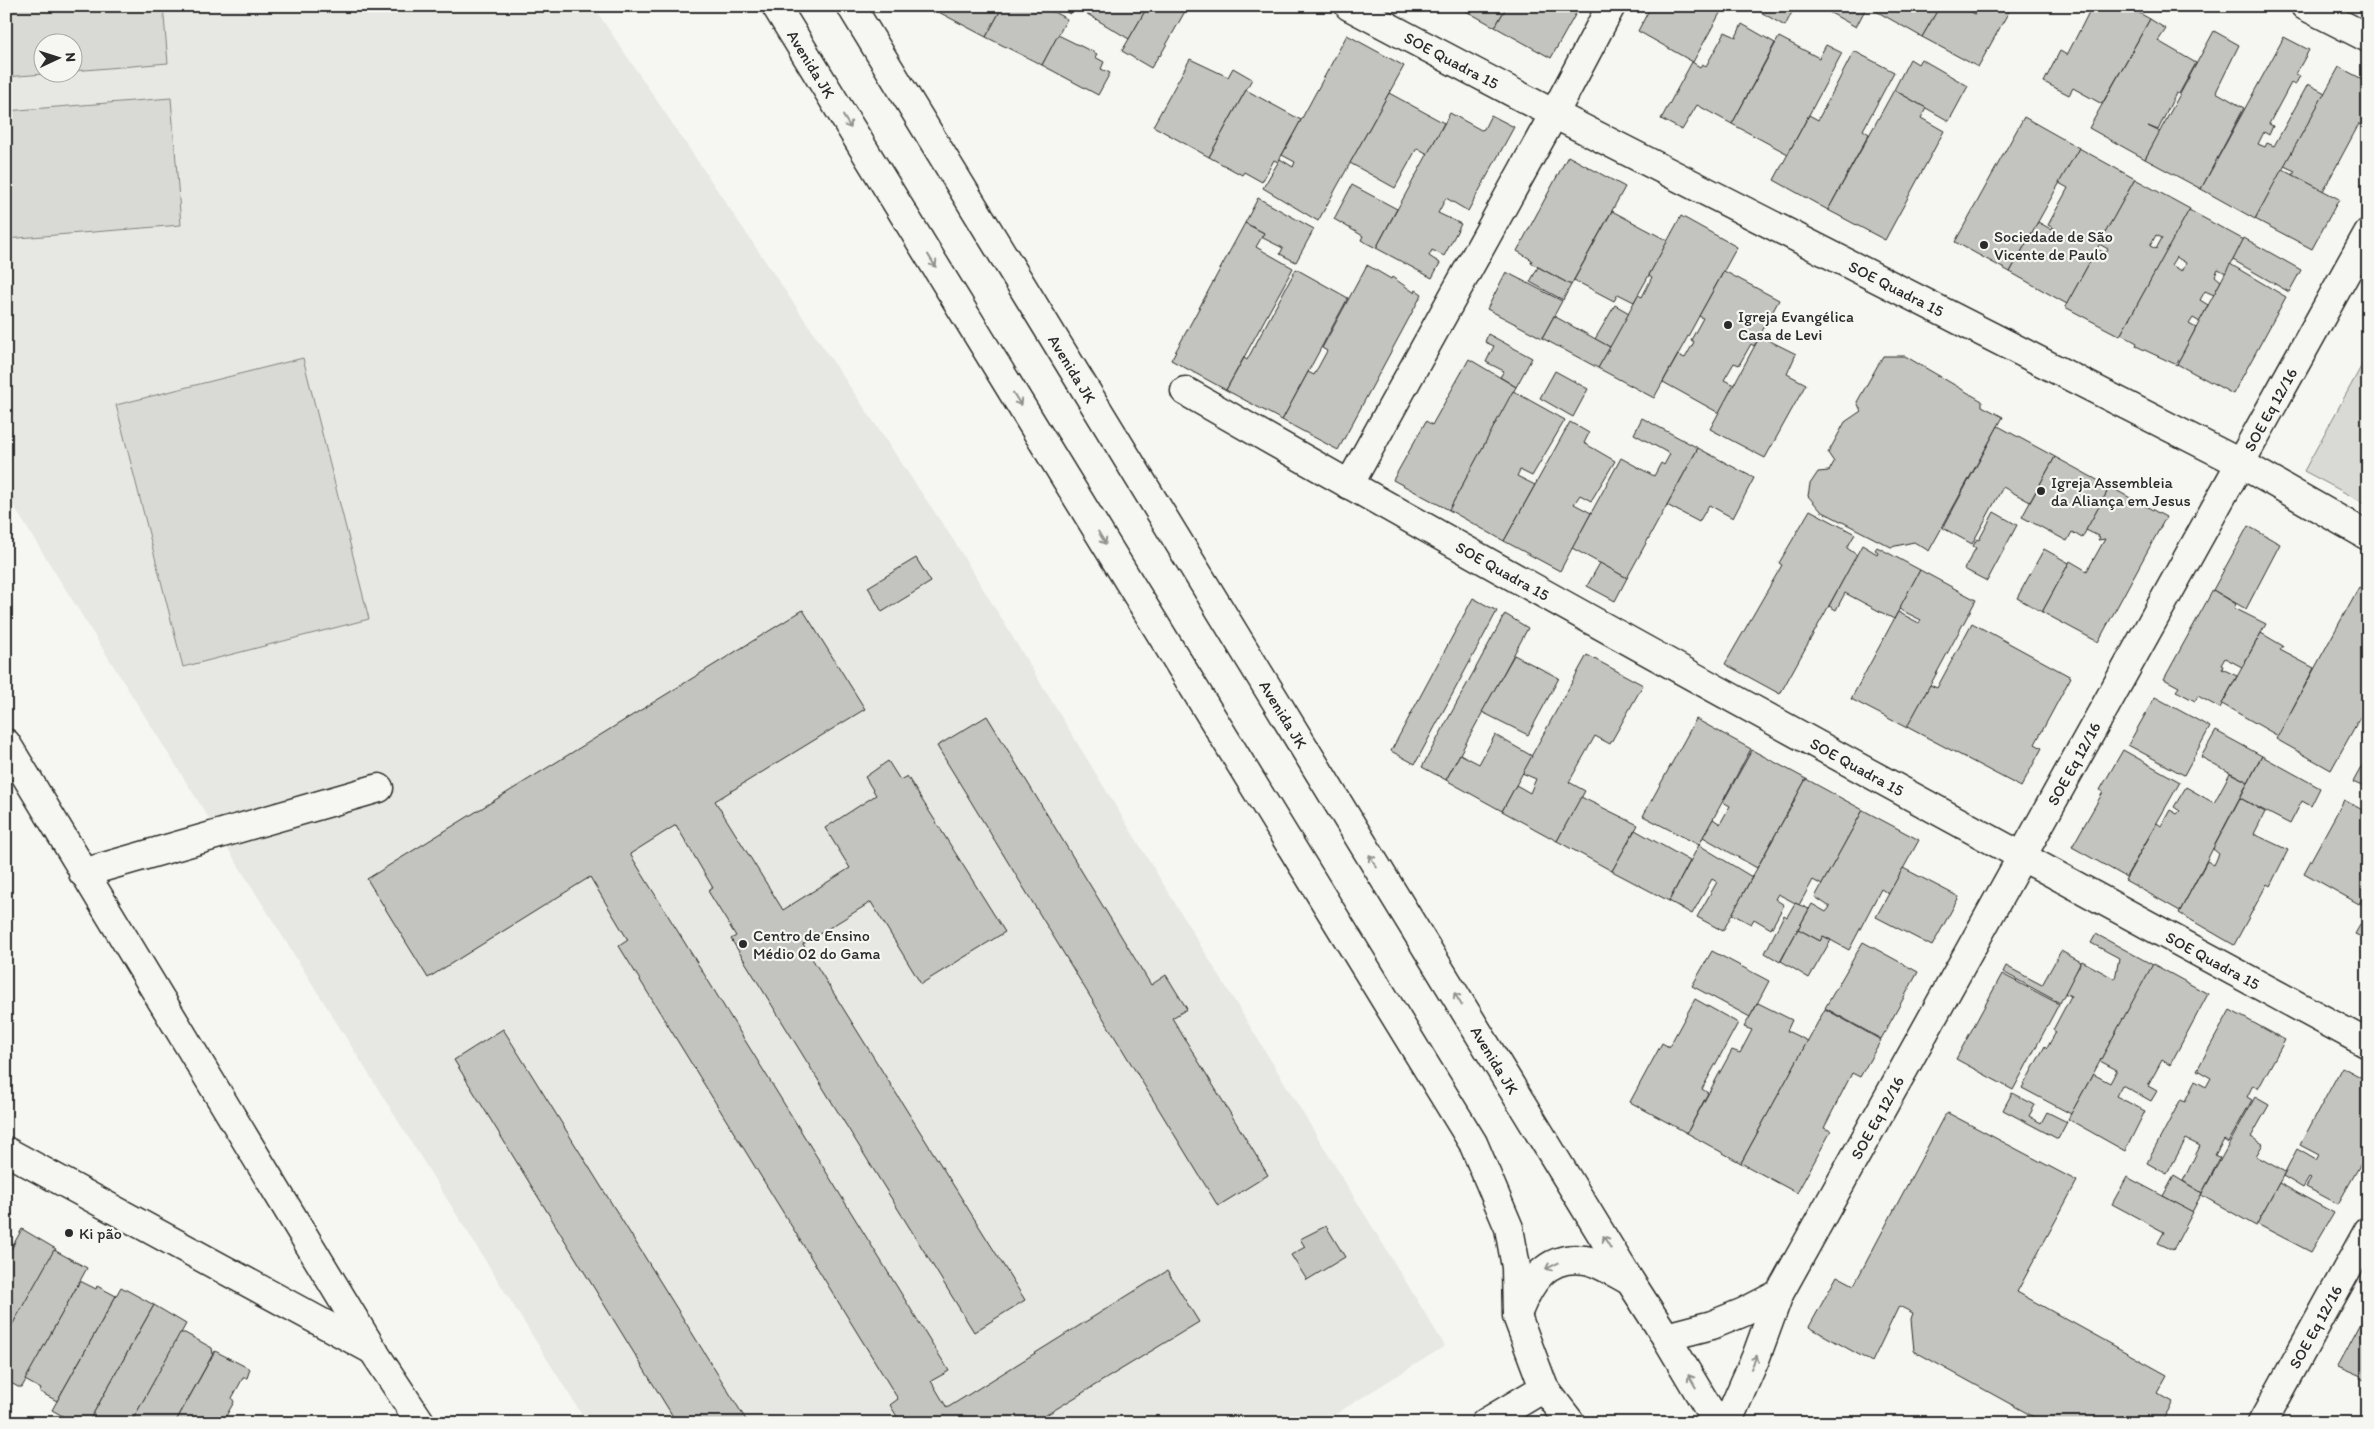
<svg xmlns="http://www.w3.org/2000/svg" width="2374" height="1429" viewBox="0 0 2374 1429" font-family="Itim,sans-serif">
<rect width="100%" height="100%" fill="#f6f6f2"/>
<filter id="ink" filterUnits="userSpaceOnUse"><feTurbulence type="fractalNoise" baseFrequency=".02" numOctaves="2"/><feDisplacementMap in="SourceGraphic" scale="10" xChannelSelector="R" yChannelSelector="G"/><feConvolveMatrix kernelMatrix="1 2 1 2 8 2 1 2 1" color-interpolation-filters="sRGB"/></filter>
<g filter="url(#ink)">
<path fill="#e7e7e3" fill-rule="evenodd" d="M6,6H593L954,541L1445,1346L1321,1423H587L6,494ZM42,42H72V72H42Z"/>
<g fill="#d9d9d5" stroke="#828280">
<polygon points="6,6 163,6 168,63 73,71 72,42 42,42 42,72 57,73 6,77"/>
<polygon points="171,98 181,225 6,239 6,111"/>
<polygon points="2368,354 2368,505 2304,471"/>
<polygon points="303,358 369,619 183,667 116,405"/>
</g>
<g fill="#c3c3c0" stroke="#2b2b2b" fill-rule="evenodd">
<polygon points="932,6 1003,6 986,37 931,8"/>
<polygon points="1003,6 1042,6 1067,19 1042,65 986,37"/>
<polygon points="1056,6 1074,6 1070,14"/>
<polygon points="1074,6 1148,6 1129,39"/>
<polygon points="1148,6 1188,6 1160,56 1159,55 1151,68 1122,51"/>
<polygon points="1457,6 1507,6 1495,27"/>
<polygon points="1507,6 1580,6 1551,58 1495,27"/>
<polygon points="1651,6 1724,6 1693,62 1638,31"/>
<polygon points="1750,6 1795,6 1785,26"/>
<polygon points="1818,6 1867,6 1856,27"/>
<polygon points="1867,6 1940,6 1922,37"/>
<polygon points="1940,6 1961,6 1975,14 1979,6 2012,6 1978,67 1922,37"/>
<polygon points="2134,6 2132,9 2150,19 2102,104 2073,88 2069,95 2044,82 2060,51 2067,55 2083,24 2090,10 2084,6"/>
<polygon points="2150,19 2166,29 2158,41 2196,63 2179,94 2176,93 2158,130 2148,126 2160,132 2145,159 2089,128"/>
<polygon points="1742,24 1775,43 1732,124 1697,105 1682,130 1661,119 1692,62 1700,67 1702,64 1706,66 1725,32 1736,37"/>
<polygon points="2214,31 2239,45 2216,92 2244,108 2201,189 2145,159"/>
<polygon points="1058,35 1097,54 1095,57 1104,62 1101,69 1110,73 1098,95 1042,65"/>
<polygon points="1347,35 1404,66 1318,221 1263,188 1280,159 1293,167 1295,162 1282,155"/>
<polygon points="1779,37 1819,58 1826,45 1842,53 1788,154 1732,124"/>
<polygon points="2284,37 2309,50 2296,74 2300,76 2295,85 2291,83 2269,124 2273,126 2269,135 2264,132 2258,144 2265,147 2267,143 2274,146 2308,84 2325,93 2255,219 2201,189"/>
<polygon points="1854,51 1894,72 1863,130 1869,134 1828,210 1774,180 1809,115 1818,120"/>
<polygon points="1190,59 1228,77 1233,68 1252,79 1209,157 1153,126"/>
<polygon points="1910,59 1918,64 1921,59 1968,86 1949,121 1894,90"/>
<polygon points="2339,67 2368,82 2368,129 2359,124 2323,191 2293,175 2295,171 2284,166"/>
<polygon points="1246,90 1301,120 1278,162 1274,160 1262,182 1244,172 1242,175 1209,157"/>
<polygon points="1894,90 1926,108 1921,118 1944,131 1885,240 1828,210"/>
<polygon points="1389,93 1444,123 1428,154 1417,148 1395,188 1350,163"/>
<polygon points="1450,113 1481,130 1484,129 1491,115 1514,127 1468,211 1446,198 1438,213 1461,224 1444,256 1432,250 1429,256 1440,263 1432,278 1376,248"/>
<polygon points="2024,117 2079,148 2010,272 1955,242"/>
<polygon points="2079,148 2135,179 2067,304 2010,272 2038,222 2056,232 2057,230 2048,225 2068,188 2059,183"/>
<polygon points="1568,156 1625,187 1571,285 1531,263 1532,260 1517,251"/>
<polygon points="2282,169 2339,199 2312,249 2255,219"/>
<path d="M2135,179L2190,209L2120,336L2065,307L2097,249L2106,253L2108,249L2099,244ZM2156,235L2162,238L2156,249L2150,246Z"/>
<polygon points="1352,185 1397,209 1376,248 1361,240 1363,236 1334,219"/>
<polygon points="1258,198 1314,229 1296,262 1280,254 1283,248 1261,237 1264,233 1245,223"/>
<path d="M2189,210L2244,240L2226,273L2218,269L2215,276L2221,281L2214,295L2205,291L2200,300L2208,305L2200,322L2193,318L2189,324L2196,328L2177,365L2136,346L2137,343L2121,334ZM2176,257L2186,263L2182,271L2171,265Z"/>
<polygon points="1612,211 1668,241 1634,302 1618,294 1614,301 1574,280"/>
<polygon points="1681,216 1737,247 1654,398 1598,368 1638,295 1642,297 1652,277 1649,275"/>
<polygon points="1245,223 1264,233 1256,247 1293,268 1226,390 1171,360"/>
<polygon points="2244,238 2301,270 2289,292 2233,260"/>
<polygon points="2230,264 2286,297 2233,394 2177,364"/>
<polygon points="1367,265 1391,279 1392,277 1415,293 1416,290 1422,294 1338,450 1282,420 1308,372 1314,375 1327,351 1322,348"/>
<polygon points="1538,267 1571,285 1563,300 1530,282"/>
<polygon points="1296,269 1348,298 1282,420 1226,390 1244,358 1247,360"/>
<polygon points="1724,271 1779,300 1754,346 1751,344 1739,365 1734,363 1724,380 1734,385 1719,413 1663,382 1678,355 1685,358 1694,342 1691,340 1703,318 1699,316"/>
<polygon points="1506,272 1562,301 1542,338 1487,309"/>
<polygon points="1615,305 1629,313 1610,347 1595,339"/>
<polygon points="1554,316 1610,347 1598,368 1542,338"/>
<polygon points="1488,334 1532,358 1516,387 1500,377 1504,371 1486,362 1494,346 1485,342"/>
<polygon points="1760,336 1796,354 1787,374 1806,384 1765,458 1710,429"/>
<polygon points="1883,356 1905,356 1982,401 1982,406 2003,417 1929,551 1914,542 1891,547 1821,511 1808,496 1810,484 1818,472 1829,471 1834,462 1828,453 1845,422 1861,411 1857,402"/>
<polygon points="1469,359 1516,387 1449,510 1393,480 1426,421 1432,425"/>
<polygon points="1555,371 1588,389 1573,417 1540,398"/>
<polygon points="1513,391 1565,420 1532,476 1520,470 1517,476 1535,485 1504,541 1449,510"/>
<polygon points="1642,418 1698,448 1627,578 1572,548 1621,458 1654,476 1661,463 1664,465 1670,454 1634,434"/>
<polygon points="1570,422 1589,433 1584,443 1615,461 1591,501 1580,495 1574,504 1591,513 1560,571 1504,541"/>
<polygon points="1998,426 2055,457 2030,502 2003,487 1972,544 1943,528"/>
<polygon points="1698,448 1754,478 1733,518 1709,505 1699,522 1667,505"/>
<polygon points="2055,457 2110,487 2082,538 2072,532 2067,541 2022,517"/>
<polygon points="2110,487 2166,517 2098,642 2042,612 2070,561 2087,571 2105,539 2098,540 2100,537 2086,530"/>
<polygon points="1810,510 1855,534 1847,548 1857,555 1780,694 1725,664 1782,565 1779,563"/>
<polygon points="1994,512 2017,525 1987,581 1964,569 1976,548 1973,546 1977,539 1979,540"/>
<polygon points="2248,526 2280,544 2246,609 2213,590"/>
<polygon points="1862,545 1877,554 1878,552 1875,550 1877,547 1920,570 1894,619 1845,593 1836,610 1829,606"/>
<polygon points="2044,549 2069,563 2042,612 2017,598"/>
<polygon points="916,558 931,582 882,612 868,587"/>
<polygon points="1600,563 1627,578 1615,601 1587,586"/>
<polygon points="1920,570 1976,600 1907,728 1851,699 1898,612 1919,623 1921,620 1899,609"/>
<polygon points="2359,587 2368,592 2368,703 2331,770 2276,739"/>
<polygon points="2213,590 2236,604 2234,608 2266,624 2242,667 2225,658 2221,665 2223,666 2222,669 2237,676 2220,708 2198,696 2195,701 2176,691 2179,687 2164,679"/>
<polygon points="1473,598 1497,611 1415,764 1391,751"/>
<polygon points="803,610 865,709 715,801 783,910 850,868 825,828 876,795 865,777 888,761 900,780 907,776 1005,932 921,984 871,902 803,944 1025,1300 974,1332 731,939 736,936 708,891 713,888 676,825 630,854 949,1371 931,1381 947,1408 1167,1271 1199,1322 1033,1423 901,1423 890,1405 898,1399 619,946 628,940 590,877 428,978 367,879"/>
<polygon points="1505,614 1528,628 1446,780 1422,767"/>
<polygon points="1972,623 2071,677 2035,744 2042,748 2021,787 1907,727 1930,685 1937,688"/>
<polygon points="2261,633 2283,646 2280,650 2314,668 2278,736 2222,704"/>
<polygon points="1514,655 1559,678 1528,735 1482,712"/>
<polygon points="1587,655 1643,685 1610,744 1595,736 1569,782 1585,791 1557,841 1502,811 1516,785 1530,793 1536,779 1522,773"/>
<polygon points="2155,697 2210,727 2184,775 2128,745"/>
<polygon points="987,716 1151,985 1166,975 1187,1009 1172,1018 1268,1175 1218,1206 937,746"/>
<polygon points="1696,719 1751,749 1699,845 1643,816"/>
<polygon points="2216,731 2262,756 2248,782 2201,757"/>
<polygon points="1495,735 1532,756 1502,811 1446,780 1460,754 1479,764"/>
<polygon points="1752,750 1806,779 1757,868 1703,837 1713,819 1720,824 1730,806 1723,802"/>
<polygon points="2123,750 2180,782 2126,877 2072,847 2103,792 2100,790"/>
<polygon points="2368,755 2368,789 2353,782"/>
<polygon points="2262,756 2320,788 2311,806 2302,801 2290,824 2240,798"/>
<polygon points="2230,773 2248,782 2180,911 2125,880 2157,823 2161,826 2170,810 2177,814 2180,811 2174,807 2186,787 2214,803"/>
<polygon points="1806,779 1863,810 1822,885 1813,880 1799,905 1778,894 1775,899 1784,905 1771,929 1754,919 1751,924 1732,914"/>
<polygon points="1581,797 1638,825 1612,871 1557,841"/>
<polygon points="2240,798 2265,812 2254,834 2288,850 2270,886 2267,884 2234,945 2179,913 2207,861 2214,865 2219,854 2213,849"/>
<polygon points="2344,800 2368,813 2368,888 2359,904 2304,873"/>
<polygon points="1863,810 1919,840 1889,894 1881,889 1849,950 1823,936 1820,941 1798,929 1812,904 1826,912 1830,907 1815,897"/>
<polygon points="1635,830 1690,861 1669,901 1612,871"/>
<polygon points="1699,845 1752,877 1723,931 1697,917 1717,882 1712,879 1692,914 1669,901"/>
<polygon points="1903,868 1959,897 1932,946 1876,917"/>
<polygon points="2368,888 2368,908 2360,903"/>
<polygon points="1795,903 1809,909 1780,962 1765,953 1784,915 1787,917"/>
<polygon points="2368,911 2368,940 2355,934"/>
<polygon points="1798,929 1820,941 1823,936 1831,940 1809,978 1781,961"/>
<polygon points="2096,934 2153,965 2071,1114 2022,1088 2045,1046 2047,1048 2056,1032 2053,1030 2071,996 2064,993 2082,961 2115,979 2119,958 2091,943"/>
<polygon points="1863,942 1918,972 1881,1039 1825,1008"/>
<polygon points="1712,951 1769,981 1750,1017 1692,986"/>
<polygon points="2061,951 2081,962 2060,1003 2003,972 2006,966 2042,985"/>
<polygon points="2153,964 2208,994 2170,1065 2162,1060 2148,1086 2157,1091 2151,1101 2122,1085 2116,1096 2145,1111 2125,1151 2068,1119 2093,1074 2110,1083 2117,1070 2100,1061"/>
<polygon points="2002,974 2059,1004 2013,1090 1956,1059"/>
<polygon points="1695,999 1738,1023 1702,1089 1708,1093 1687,1133 1630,1102 1662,1043 1669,1047"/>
<polygon points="1758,1003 1792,1020 1787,1031 1808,1041 1741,1163 1687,1133 1732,1050 1740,1053 1752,1030 1744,1027"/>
<polygon points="1825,1009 1881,1040 1860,1077 1852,1073 1824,1128 1831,1131 1797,1193 1741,1163"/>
<polygon points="2230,1010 2285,1040 2258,1089 2253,1085 2247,1097 2252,1100 2228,1143 2224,1140 2215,1155 2220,1158 2202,1193 2183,1181 2200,1146 2186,1139 2167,1174 2147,1163 2181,1099 2185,1101 2195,1081 2206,1087 2211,1078 2197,1070"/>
<polygon points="503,1029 520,1056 748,1423 677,1423 454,1060"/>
<polygon points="2342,1067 2368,1081 2368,1151 2338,1204 2306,1187 2311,1179 2309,1178 2303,1188 2283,1176 2297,1149 2316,1160 2319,1155 2300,1145"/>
<polygon points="2012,1093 2035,1105 2029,1116 2041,1123 2047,1112 2067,1122 2058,1139 2003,1110"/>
<polygon points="2255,1097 2269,1105 2251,1137 2263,1144 2256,1156 2285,1172 2256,1226 2201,1195"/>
<polygon points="1948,1113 2077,1181 2017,1292 2167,1375 2157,1393 2173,1402 2161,1423 2045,1423 1914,1351 1911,1319 1913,1313 1899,1306 1872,1362 1809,1327 1837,1276 1854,1285 1944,1116"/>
<polygon points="2174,1176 2202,1193 2192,1212 2163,1196"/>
<polygon points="2127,1177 2193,1212 2173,1250 2158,1243 2164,1232 2112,1204"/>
<polygon points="2279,1183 2334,1213 2311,1252 2257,1224"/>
<polygon points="1326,1226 1345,1257 1307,1280 1291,1255 1305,1247 1300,1239"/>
<polygon points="22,1229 56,1249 6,1336 6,1258"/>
<polygon points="6,1239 14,1244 6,1258"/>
<polygon points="54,1250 87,1268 22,1387 18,1387 6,1380 6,1336"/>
<polygon points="80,1281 96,1289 97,1286 116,1296 57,1401 40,1392 41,1389 25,1380"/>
<polygon points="121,1287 154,1305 88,1423 75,1423 52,1410"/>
<polygon points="154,1305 186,1324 131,1423 88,1423"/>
<polygon points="2368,1310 2368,1382 2360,1378 2361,1376 2338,1366"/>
<polygon points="180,1333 185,1333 212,1348 213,1354 175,1423 131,1423"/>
<polygon points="215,1351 250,1369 247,1378 243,1378 232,1398 234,1402 222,1423 175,1423"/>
</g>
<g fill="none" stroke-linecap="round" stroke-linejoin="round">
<defs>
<g id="minor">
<path id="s1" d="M1349,6L1554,114L2240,463L2368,536"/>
<polyline points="2305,6 2368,38"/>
<path id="s2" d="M1185,391C1576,615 1972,830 2368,1044"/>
<polyline points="1349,485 1554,114 1611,6"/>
<polyline points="6,743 374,1352 421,1423"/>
<polyline points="83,873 379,788"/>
<polyline points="6,1151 374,1351"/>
<polyline points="1666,1337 1712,1325 1744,1312 1779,1294"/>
<polyline points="1485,1423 1544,1388"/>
<path id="s3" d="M1727,1423L1756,1357L1779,1294L2368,233"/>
<path id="s4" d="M2262,1423L2368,1231"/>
</g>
<g id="major">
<path id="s5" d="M776,6L1473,1143L1509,1228L1516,1267L1517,1316L1544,1388L1571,1423"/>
<path id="s6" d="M851,6L1630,1281L1666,1337L1717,1423"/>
<path d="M1518,1312C1530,1282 1547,1254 1585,1260C1597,1261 1618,1275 1630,1281"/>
</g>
</defs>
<use href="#minor" stroke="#2b2b2b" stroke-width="31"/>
<use href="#major" stroke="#2b2b2b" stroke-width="31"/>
<use href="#minor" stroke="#f6f6f2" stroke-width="28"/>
<use href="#major" stroke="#f6f6f2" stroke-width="28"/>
</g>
<defs><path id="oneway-shaft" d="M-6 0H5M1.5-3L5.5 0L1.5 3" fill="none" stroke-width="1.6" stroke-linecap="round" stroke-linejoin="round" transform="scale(1.25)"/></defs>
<g stroke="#90908e">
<use href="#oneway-shaft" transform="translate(847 122) rotate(58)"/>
<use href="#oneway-shaft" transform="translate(932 261) rotate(58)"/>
<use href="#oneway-shaft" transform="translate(1017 399) rotate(58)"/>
<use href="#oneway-shaft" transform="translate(1102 538) rotate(59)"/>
<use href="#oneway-shaft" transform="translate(1373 861) rotate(-121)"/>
<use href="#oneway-shaft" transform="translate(1458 999) rotate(-121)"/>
<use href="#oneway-shaft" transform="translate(1607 1242) rotate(-121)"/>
<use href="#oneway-shaft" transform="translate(1552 1266) rotate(153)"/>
<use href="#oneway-shaft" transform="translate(1754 1362) rotate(-66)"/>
<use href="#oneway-shaft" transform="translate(1692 1381) rotate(-120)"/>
</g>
</g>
<g fill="#2b2b2b" stroke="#f6f6f2" stroke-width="2">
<circle cx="1984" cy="245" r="5"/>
<circle cx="1728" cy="325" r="5"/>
<circle cx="2041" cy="491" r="5"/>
<circle cx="743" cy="944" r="5"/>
<circle cx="69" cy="1233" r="5"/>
</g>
<g text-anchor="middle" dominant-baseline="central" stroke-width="4.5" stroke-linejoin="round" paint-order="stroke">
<g font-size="16" fill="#2b2b2b" stroke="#f6f6f2">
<text stroke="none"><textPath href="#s1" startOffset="116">SOE Quadra 15</textPath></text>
<text stroke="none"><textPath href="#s5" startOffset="68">Avenida JK</textPath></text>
<text stroke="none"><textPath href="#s1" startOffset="616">SOE Quadra 15</textPath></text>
<text stroke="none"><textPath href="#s6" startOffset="425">Avenida JK</textPath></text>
<text stroke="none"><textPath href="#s3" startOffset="1151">SOE Eq 12/16</textPath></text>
<text stroke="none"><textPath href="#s2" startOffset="365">SOE Quadra 15</textPath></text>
<text stroke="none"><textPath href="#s6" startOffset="830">Avenida JK</textPath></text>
<text stroke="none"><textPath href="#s3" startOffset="746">SOE Eq 12/16</textPath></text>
<text stroke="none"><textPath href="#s2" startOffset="770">SOE Quadra 15</textPath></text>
<text stroke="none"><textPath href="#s2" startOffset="1175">SOE Quadra 15</textPath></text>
<text stroke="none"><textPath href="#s6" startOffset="1235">Avenida JK</textPath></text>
<text stroke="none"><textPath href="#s3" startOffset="341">SOE Eq 12/16</textPath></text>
<text stroke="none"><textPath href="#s4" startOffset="110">SOE Eq 12/16</textPath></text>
</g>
<g font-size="16" fill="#2b2b2b" stroke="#f6f6f2" text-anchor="start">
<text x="1994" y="236">Sociedade de São<tspan x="1994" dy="18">Vicente de Paulo</tspan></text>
<text x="1738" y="316">Igreja Evangélica<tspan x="1738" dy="18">Casa de Levi</tspan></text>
<text x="2051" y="482">Igreja Assembleia<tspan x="2051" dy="18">da Aliança em Jesus</tspan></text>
<text x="753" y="935">Centro de Ensino<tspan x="753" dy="18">Médio 02 do Gama</tspan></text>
<text x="79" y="1233">Ki pão</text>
</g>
</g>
<rect width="2374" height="1429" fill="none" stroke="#f6f6f2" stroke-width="25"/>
<rect x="12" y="12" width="2349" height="1404" fill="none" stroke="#2b2b2b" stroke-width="2" filter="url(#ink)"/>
<g transform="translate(58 58) rotate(86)"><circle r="24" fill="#f6f6f2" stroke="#a5a5a2"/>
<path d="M0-4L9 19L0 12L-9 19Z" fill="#2b2b2b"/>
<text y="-8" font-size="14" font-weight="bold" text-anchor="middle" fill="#2b2b2b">N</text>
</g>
</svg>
